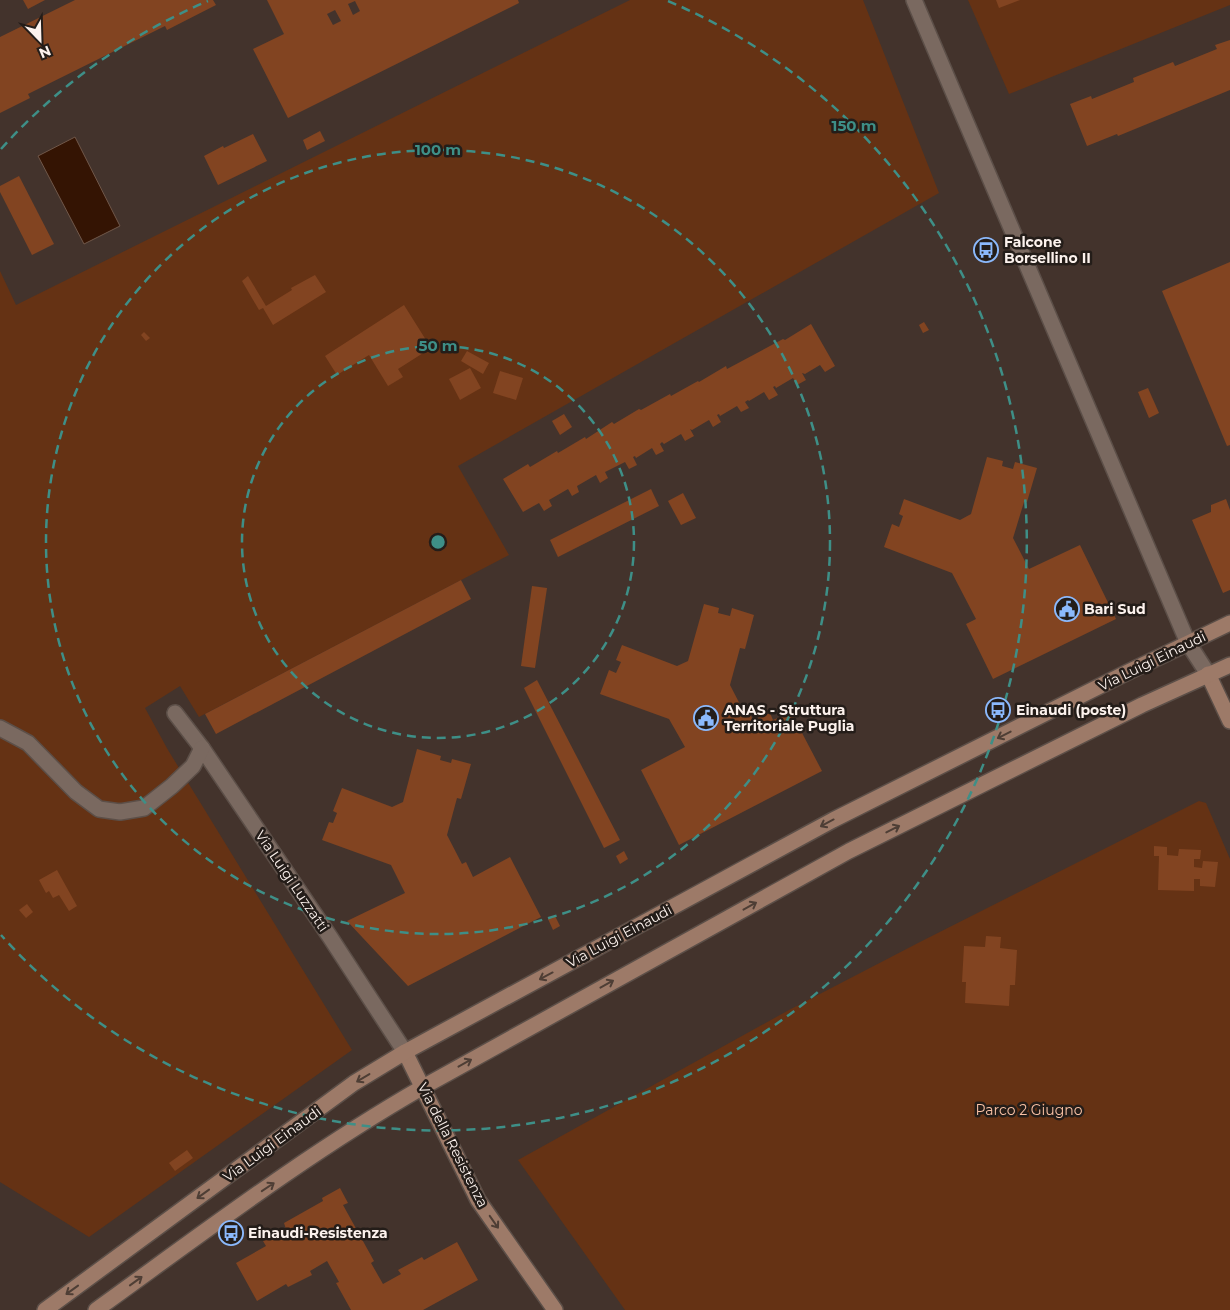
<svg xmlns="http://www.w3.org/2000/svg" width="1230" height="1310" viewBox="0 0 1230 1310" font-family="Montserrat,sans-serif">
<rect width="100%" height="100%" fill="#43332c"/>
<g fill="#653214">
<polygon points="630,0 863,0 939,193 458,466 509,555 199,717 180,686 145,708 168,750 352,1050 89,1237 0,1182 0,271 16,305"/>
<polygon points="968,0 1230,0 1230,5 1009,94"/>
<polygon points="1199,801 1206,803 1230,859 1230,1310 625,1310 518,1160 789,1010 918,943"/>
</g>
<polygon fill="#341403" stroke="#705749" points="75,137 120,226 84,244 38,156"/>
<g fill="#824421" fill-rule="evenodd">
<polygon points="23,0 45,0 28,9"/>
<polygon points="75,0 213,0 216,5 167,30 165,26 28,94 30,98 0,113 0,37"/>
<path d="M267,0H518L519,3L288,118L253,49L284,34ZM355,1L360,11L353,15L348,4ZM335,10L341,21L333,25L327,14Z"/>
<polygon points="996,0 1020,0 999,8"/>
<polygon points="1230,40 1230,90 1118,136 1117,134 1087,146 1070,104 1091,96 1092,99 1134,82 1133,78 1173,62 1175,66 1217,49 1215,45"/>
<polygon points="320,131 325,141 307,150 303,140"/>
<polygon points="253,134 267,161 218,185 204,156 223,146 224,148"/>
<polygon points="19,176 54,244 32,255 0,192 0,186"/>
<polygon points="1230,262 1230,445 1227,446 1162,291"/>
<polygon points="315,275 326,292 273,325 263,308 259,310 242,281 248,276 266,306 292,290 291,288"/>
<polygon points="404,305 431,348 398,369 403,377 388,386 369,355 337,375 325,356"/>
<polygon points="924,322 929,330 923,333 919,325"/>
<polygon points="811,324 835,366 825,372 820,365 805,374 802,373 806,380 797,385 793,378 776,388 775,386 773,387 778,395 769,400 764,392 749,401 748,400 745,402 749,408 741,412 737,406 720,416 719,414 717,415 721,422 713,427 709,420 692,430 690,429 694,436 685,441 681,434 664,444 662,442 660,444 664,451 656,455 652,448 636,458 635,456 633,457 637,465 629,469 625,462 605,472 608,478 600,483 596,475 577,486 579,492 572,496 568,489 549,500 552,506 544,511 539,503 523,512 503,479 528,464 530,467 557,451 558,453 585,437 586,439 612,422 614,424 639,409 641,410 670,394 671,396 698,381 699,382 726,366 727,369 783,339 785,340"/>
<polygon points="144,332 150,338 146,341 141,335"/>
<polygon points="467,351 489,363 483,374 461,361"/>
<polygon points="470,368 481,388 460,400 449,379"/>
<polygon points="500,371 523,378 516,400 493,393"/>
<polygon points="1148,388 1159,413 1149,418 1138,392"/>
<polygon points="564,414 572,427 560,435 552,421"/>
<polygon points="987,457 1003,461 1002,466 1013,469 1015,462 1037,468 1027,502 1024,502 1013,538 1029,569 1080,545 1116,619 993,679 966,624 976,619 952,573 884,547 892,524 899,527 903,516 899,514 904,499 960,520 971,514"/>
<polygon points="651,489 659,506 558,557 550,540"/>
<polygon points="683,493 696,518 681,525 668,501"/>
<polygon points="1226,499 1230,510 1230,590 1223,593 1192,520 1211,512 1211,505"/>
<polygon points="461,580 471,599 216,734 205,714"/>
<polygon points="532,586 547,588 535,668 521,666"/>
<polygon points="704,604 719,608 718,613 730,616 732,608 754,615 745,649 740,648 730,685 745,714 749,712 753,720 770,713 773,720 791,712 822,771 679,845 641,770 685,747 669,719 600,694 609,670 616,673 621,662 616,660 622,645 677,666 688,661"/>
<polygon points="537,680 620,840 604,848 524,688"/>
<polygon points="417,749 441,756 440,760 451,763 452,759 471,764 461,799 457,798 447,835 462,864 466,862 473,877 510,857 541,917 408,986 347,921 405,893 391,865 322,840 329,822 333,823 337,813 333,811 342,788 392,807 403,802"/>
<polygon points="1154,846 1167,847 1167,855 1178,856 1179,849 1201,850 1200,859 1194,859 1194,867 1202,868 1203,861 1218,862 1215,887 1200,886 1200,879 1194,879 1194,891 1158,890 1159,856 1154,856"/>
<polygon points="624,851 628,859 620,864 616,856"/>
<polygon points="57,870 77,906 69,911 59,895 53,898 49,891 46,893 39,880"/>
<polygon points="27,904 33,912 26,918 19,910"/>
<polygon points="555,916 560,926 553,930 548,919"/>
<polygon points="986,936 1001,937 1000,948 1017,950 1015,985 1010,985 1009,1006 965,1003 966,982 962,982 964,946 985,947"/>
<polygon points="187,1150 193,1158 175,1171 169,1163"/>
<polygon points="340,1188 348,1203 343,1205 374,1261 371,1263 383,1284 401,1274 398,1270 422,1257 424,1260 457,1242 478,1280 423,1310 351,1310 336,1283 339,1282 327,1261 310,1271 312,1275 288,1287 286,1284 257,1301 236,1263 266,1246 263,1241 286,1229 284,1223 323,1201 322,1198"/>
</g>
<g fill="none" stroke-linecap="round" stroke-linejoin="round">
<defs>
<g id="street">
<polyline points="914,0 1188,643 1208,674"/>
<polyline points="175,713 202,748 330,937 405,1052"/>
<polyline points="0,728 28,743 76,792 99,809 120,812 144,808 172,786 193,766 202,748"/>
</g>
<g id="secondary">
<polyline points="1208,674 1230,721"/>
<polyline points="405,1052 478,1200 555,1310"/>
<polyline points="45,1310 354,1083 405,1052 833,820 1126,673 1230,623"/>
<path d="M96,1310C203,1233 308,1153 423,1087L849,851L1142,705L1230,665"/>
</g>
</defs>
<use href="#street" stroke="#5c4f48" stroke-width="18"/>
<use href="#secondary" stroke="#5c4f48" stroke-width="18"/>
<use href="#street" stroke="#7a6960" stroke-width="15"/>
<use href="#secondary" stroke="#9d7a68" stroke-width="15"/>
</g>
<defs><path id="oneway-shaft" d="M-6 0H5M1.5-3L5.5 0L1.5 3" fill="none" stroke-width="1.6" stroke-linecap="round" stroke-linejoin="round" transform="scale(1.25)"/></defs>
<g stroke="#4e3e35">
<use href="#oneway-shaft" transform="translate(1004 735) rotate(153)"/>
<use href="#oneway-shaft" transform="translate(827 823) rotate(152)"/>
<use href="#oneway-shaft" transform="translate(893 829) rotate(-27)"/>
<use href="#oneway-shaft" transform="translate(750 906) rotate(-29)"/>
<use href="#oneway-shaft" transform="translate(546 976) rotate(152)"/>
<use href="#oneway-shaft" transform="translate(607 984) rotate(-29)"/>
<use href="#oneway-shaft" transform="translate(465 1063) rotate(-29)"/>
<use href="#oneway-shaft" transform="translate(363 1078) rotate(149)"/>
<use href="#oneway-shaft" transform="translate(268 1187) rotate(-34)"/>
<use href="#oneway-shaft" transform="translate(203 1194) rotate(144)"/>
<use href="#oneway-shaft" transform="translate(494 1222) rotate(55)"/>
<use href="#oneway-shaft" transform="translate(136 1281) rotate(-36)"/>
<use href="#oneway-shaft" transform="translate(72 1290) rotate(144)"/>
</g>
<g fill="none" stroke="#3e8f87" stroke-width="2.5" stroke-dasharray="9 6">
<circle cx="438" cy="542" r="196"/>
<circle cx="438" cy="542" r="392"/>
<path d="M1 149A588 588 0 0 1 208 1M668 1A588 588 0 1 1 1 935"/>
</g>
<defs>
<symbol id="bus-ring" viewBox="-11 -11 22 22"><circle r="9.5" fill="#241d19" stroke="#8bb9fc" stroke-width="1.5"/><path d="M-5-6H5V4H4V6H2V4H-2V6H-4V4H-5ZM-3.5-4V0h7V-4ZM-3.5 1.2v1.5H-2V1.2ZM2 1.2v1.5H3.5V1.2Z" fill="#8bb9fc"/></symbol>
<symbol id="civic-ring" viewBox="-11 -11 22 22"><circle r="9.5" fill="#241d19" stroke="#8bb9fc" stroke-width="1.5"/><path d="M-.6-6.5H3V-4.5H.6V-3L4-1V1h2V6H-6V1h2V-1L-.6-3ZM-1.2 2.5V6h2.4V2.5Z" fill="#8bb9fc"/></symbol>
</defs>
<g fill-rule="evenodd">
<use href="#bus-ring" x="972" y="236" width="28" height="28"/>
<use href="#civic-ring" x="1053" y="595" width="28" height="28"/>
<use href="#bus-ring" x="984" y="696" width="28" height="28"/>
<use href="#civic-ring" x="692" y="704" width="28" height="28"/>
<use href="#bus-ring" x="217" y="1219" width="28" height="28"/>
</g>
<g text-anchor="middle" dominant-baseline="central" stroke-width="5" stroke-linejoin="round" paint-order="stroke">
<g font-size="14" font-weight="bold" fill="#fcf2ed" stroke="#241d19" text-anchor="start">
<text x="1004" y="242">Falcone<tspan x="1004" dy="16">Borsellino II</tspan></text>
<text x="1084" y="609">Bari Sud</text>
<text x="724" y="710">ANAS - Struttura<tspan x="724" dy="16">Territoriale Puglia</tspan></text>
<text x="1016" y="710">Einaudi (poste)</text>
<text x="248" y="1233">Einaudi-Resistenza</text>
</g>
<g font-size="14" fill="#fcf2ed" stroke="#241d19">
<text transform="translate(1152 661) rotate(-26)">Via Luigi Einaudi</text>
<text transform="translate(292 881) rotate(56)">Via Luigi Luzzatti</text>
<text transform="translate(619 936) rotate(-28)">Via Luigi Einaudi</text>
<text transform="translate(272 1144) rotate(-36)">Via Luigi Einaudi</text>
<text transform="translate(453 1145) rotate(63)">Via della Resistenza</text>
</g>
<g font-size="14" fill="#fcc3a6" stroke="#241d19">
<text x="1029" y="1110">Parco 2 Giugno</text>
</g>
</g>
<circle cx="438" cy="542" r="8" fill="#3e8f87" stroke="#241d19" stroke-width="2.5"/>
<g font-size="15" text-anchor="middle" font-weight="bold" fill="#3e8f87" stroke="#241d19" stroke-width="5" stroke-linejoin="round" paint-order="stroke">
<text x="854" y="131">150 m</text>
<text x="438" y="155">100 m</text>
<text x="438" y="351">50 m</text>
</g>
<g transform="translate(40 40) rotate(157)" stroke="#241d19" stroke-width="4" paint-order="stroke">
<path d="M0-4L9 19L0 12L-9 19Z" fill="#fcf2ed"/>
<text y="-8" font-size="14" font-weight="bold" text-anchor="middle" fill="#fcf2ed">N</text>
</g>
</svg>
